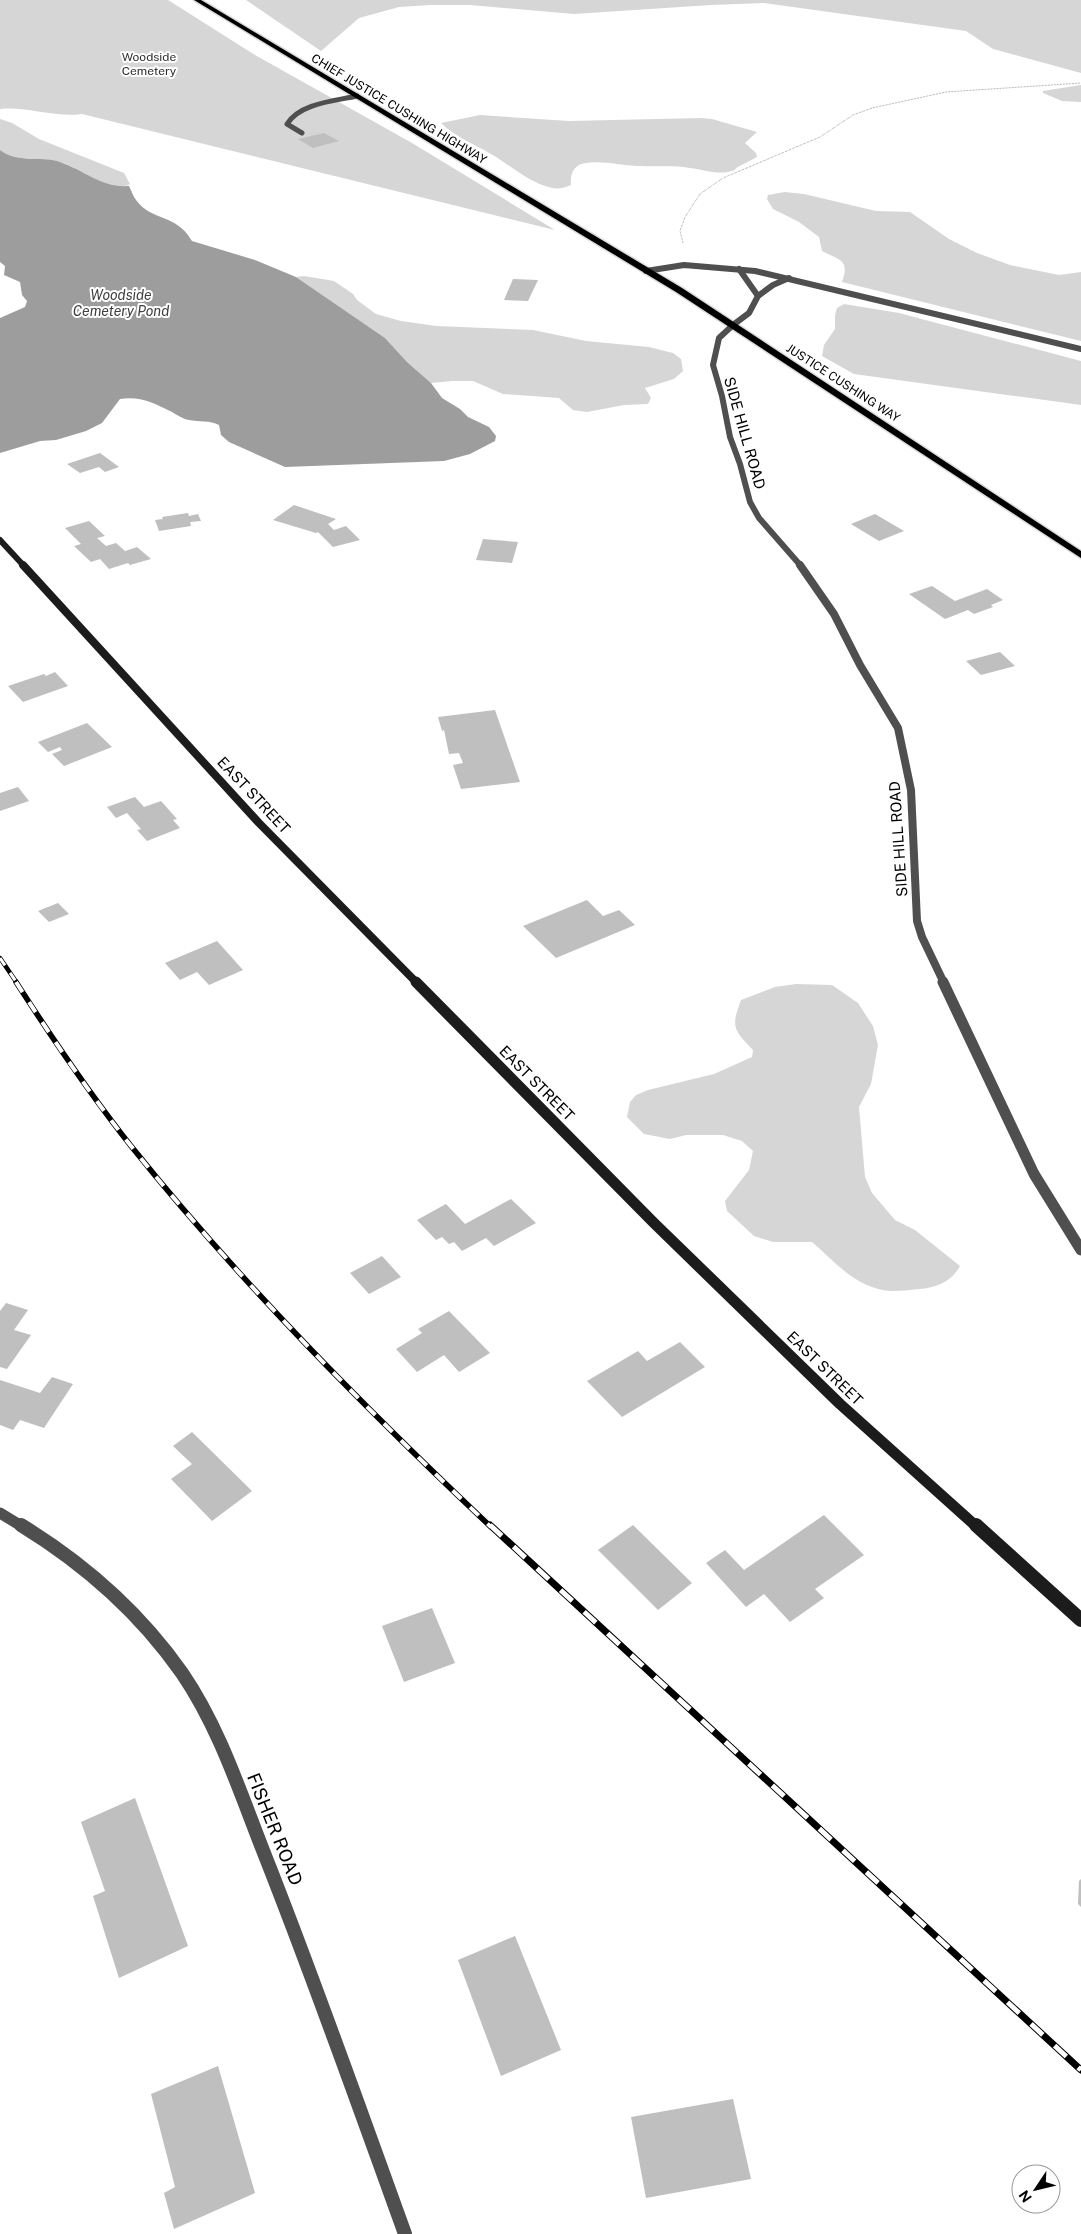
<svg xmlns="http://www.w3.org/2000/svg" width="1081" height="2234" viewBox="0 0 1081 2234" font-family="'Public Sans',sans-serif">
<rect width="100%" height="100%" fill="#fff"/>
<g fill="#d6d6d6">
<path d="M0,0H168L255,55L412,143L555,230L82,114C55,118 27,106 0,109Z"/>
<polygon points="246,0 1081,0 1081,73 993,49 966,31 764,3 711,5 574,14 470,5 430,5 399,7 359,18 321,51"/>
<polygon points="1081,85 1081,102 1062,101 1043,93 1043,91"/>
<path d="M480,115L569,121L701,118L712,119L757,132L745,143L756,153L757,157L736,168L735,170C719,176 706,170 690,168C673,165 657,167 640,166C626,166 591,158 579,165C572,169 570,177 571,185C564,188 559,189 552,188C529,183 510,165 491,154C474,144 455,137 441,123Z"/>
<path d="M0,119L12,123L39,139L124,173L130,184C111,195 79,167 60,162C39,155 18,164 0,150Z"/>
<path d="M785,192L804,194L876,211L910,212L949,239L977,253L1010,265L1059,275L1081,272V341L842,282C850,260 840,260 822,251L819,237L799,222L773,209L767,199L768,195Z"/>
<polygon points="304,276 334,281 353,294 357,300 376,314 401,321 436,326 533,330 586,341 649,347 673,353 681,359 683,371 674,379 645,388 651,398 648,404 624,405 587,412 573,410 559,398 503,394 473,381 452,381 431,383 407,362 385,338 296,277"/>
<polygon points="844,304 899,313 1081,361 1081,405 854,374 822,356 824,345 835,329 835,315 837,308"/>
<path d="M796,984L832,985L858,1003L873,1026L878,1045L871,1084L859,1107L865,1177L872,1193L895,1220L915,1230L960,1266C952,1281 937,1288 919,1289C910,1290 901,1291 892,1291C858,1290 835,1262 812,1242H773L754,1236L727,1211L725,1201L749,1170L753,1151L742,1141L723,1135H686L670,1139L644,1134L627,1117L630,1102L636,1095L648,1090L714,1074L752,1057L753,1050C733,1029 731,1027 741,1000L775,987Z"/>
</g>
<path fill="#9d9d9d" d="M0,150C18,164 40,155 60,162C86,171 101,188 129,186C131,190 133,196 136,200C152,222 176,213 192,241L255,260L296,277L385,338L407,362L431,383L442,398L460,409L468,417L489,427L496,436L495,441L470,454L444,461L285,467L229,442L221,435L219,425C210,420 199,422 189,420C183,419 177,415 172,412C154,403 140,396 120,399L102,423L86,431L56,440L40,441L0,453V318L25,307L27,301L22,295L20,282L4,275L5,266L0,262Z"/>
<g fill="#bfbfbf">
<polygon points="324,133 339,141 313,148 298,139"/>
<polygon points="513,279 538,280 528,301 504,300"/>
<polygon points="100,453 119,467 105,472 99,467 80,473 67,464"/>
<polygon points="294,505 336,519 328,524 334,530 346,526 360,540 333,547 318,532 316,533 273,520"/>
<polygon points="188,513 189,516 198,514 201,521 190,522 191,526 159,531 155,520 163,519 162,517"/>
<polygon points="875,514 904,531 879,541 851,524"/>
<polygon points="89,521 105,536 97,538 106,546 116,543 125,551 137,547 151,559 130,565 128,563 109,569 100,559 91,562 74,546 81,544 65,528"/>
<polygon points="483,539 518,542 512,563 476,560"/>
<polygon points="932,586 955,601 987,589 1003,600 991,605 993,607 974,614 968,610 945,619 909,594"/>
<polygon points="1000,652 1015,666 981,675 966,661"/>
<polygon points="55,672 68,686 23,702 8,686 44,674 46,676"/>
<polygon points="495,710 520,782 461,789 453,765 463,763 459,753 449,754 444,730 442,731 438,717"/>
<polygon points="87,723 112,747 64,766 52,754 62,750 60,747 48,752 38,742"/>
<polygon points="18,787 29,801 0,811 0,793"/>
<polygon points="135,797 144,807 161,801 177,819 173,820 180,828 147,841 137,830 141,829 127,813 116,818 107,807"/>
<polygon points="587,900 603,916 619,910 635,925 556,958 523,926"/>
<polygon points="58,903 69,914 49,922 38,911"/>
<polygon points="217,941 243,970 209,985 197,972 180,980 165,963"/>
<polygon points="511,1199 536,1223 494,1246 486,1238 462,1251 454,1242 449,1244 442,1237 436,1240 417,1220 446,1204 465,1224"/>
<polygon points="382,1256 401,1277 369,1294 350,1273"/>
<polygon points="6,1303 28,1310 14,1330 31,1335 7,1369 0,1367 0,1311"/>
<polygon points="449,1311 490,1353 459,1372 444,1355 417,1372 396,1349 422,1333 418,1329"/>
<polygon points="680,1342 705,1367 622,1417 587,1381 638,1351 647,1361"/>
<polygon points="52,1377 73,1384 44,1428 20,1420 13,1430 0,1425 0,1380 40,1393"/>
<polygon points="192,1432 252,1491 212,1521 171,1479 192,1464 173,1446"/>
<polygon points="824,1515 864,1555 815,1589 824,1598 790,1622 764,1594 746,1607 706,1563 725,1550 744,1570"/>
<polygon points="633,1525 692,1583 658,1610 598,1550"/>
<polygon points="432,1608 455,1663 404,1682 382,1626"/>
<polygon points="135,1798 188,1946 119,1978 93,1896 105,1891 81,1822"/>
<polygon points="1081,1879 1081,1907 1078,1904 1079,1881"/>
<polygon points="515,1936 561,2050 501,2076 458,1960"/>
<polygon points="218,2066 255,2193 174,2229 164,2193 175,2187 151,2094"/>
<polygon points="733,2099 751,2179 646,2198 631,2117"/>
</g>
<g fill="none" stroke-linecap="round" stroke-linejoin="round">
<defs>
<polygon id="primary" points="194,0 201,0 682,288 1081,551 1081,558 676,292"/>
</defs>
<use href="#primary" stroke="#dbdbdb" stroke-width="3"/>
<polyline stroke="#717171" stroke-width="1" stroke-dasharray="0.5 1" stroke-linecap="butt" points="683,243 680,231 685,217 700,194 723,178 820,137 853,115 872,108 946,92 1081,83"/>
<path stroke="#4f4f4f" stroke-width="5" d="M302,133L287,124C300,103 335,101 357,96"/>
<g stroke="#4f4f4f" stroke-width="6">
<polyline points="739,269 758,296"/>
<polyline points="646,271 684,265 755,271 1081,349"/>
<polyline points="733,325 749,313 758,296 773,285 789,278"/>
</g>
<polyline stroke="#4f4f4f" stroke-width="6" points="733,325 719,338 713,365 722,396 730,437 740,464 750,502 759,518 801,566"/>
<polyline stroke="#4f4f4f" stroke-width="8" points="800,565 834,614 860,665 898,728 911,790 917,921 922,937 944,983"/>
<g stroke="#4f4f4f" stroke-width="11">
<polyline points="943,982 1034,1174 1081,1250"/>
<polyline points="0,1513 23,1527"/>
</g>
<path stroke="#4f4f4f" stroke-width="14" d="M21,1525C83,1563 140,1613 182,1673C219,1727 240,1792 264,1853C314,1979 359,2107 405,2234"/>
<polyline stroke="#1c1c1c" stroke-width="6" points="0,540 24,566"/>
<polyline stroke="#1c1c1c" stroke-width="8" points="23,565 259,823 417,983"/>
<polyline stroke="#1c1c1c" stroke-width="11" points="416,982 654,1223 840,1404 977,1527"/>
<polyline stroke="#1c1c1c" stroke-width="14" points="976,1525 1081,1620"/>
<use href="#primary" fill="#000" fill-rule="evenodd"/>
<defs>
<polyline id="rail-far2" points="0,958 17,983"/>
<path id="rail-far1" d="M16,982C52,1038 89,1093 131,1146C240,1282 364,1407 491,1527"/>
<polyline id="rail" points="490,1525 1081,2070"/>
</defs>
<use href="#rail-far2" stroke="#000" stroke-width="4.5"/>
<use href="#rail-far1" stroke="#000" stroke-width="5.5"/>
<use href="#rail" stroke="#000" stroke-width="7"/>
<use href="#rail-far2" stroke="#fff" stroke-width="3" stroke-dasharray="9" stroke-linecap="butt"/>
<use href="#rail-far1" stroke="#fff" stroke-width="4" stroke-dasharray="12" stroke-linecap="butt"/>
<use href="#rail" stroke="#fff" stroke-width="5" stroke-dasharray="16" stroke-linecap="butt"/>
</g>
<g text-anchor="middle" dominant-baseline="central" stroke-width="4" stroke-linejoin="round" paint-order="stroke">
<g font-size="12" fill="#2d2d2d" stroke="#fff">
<text x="149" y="57">Woodside<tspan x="149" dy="14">Cemetery</tspan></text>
</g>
<g font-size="12" fill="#000" stroke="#fff">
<text transform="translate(399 109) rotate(31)">CHIEF JUSTICE CUSHING HIGHWAY</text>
<text transform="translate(843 383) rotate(33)">JUSTICE CUSHING WAY</text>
</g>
<g font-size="14" font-style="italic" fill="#3e3e3e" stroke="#fff">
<text x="121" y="295">Woodside<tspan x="121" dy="16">Cemetery Pond</tspan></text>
</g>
<g font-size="15" fill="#000" stroke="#fff">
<text transform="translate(745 433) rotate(74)">SIDE HILL ROAD</text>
<text transform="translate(254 795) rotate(47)">EAST STREET</text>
<text transform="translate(898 839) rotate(-94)">SIDE HILL ROAD</text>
<text transform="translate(537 1083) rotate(45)">EAST STREET</text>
<text transform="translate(825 1368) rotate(44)">EAST STREET</text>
</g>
<g font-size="18" fill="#000" stroke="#fff">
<text transform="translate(275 1829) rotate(68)">FISHER ROAD</text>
</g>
</g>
<g transform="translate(1036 2189) rotate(235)"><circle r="24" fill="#ffffff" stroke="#999999"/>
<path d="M0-4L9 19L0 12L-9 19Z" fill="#000000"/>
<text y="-8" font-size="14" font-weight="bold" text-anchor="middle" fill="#000000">N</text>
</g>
</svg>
